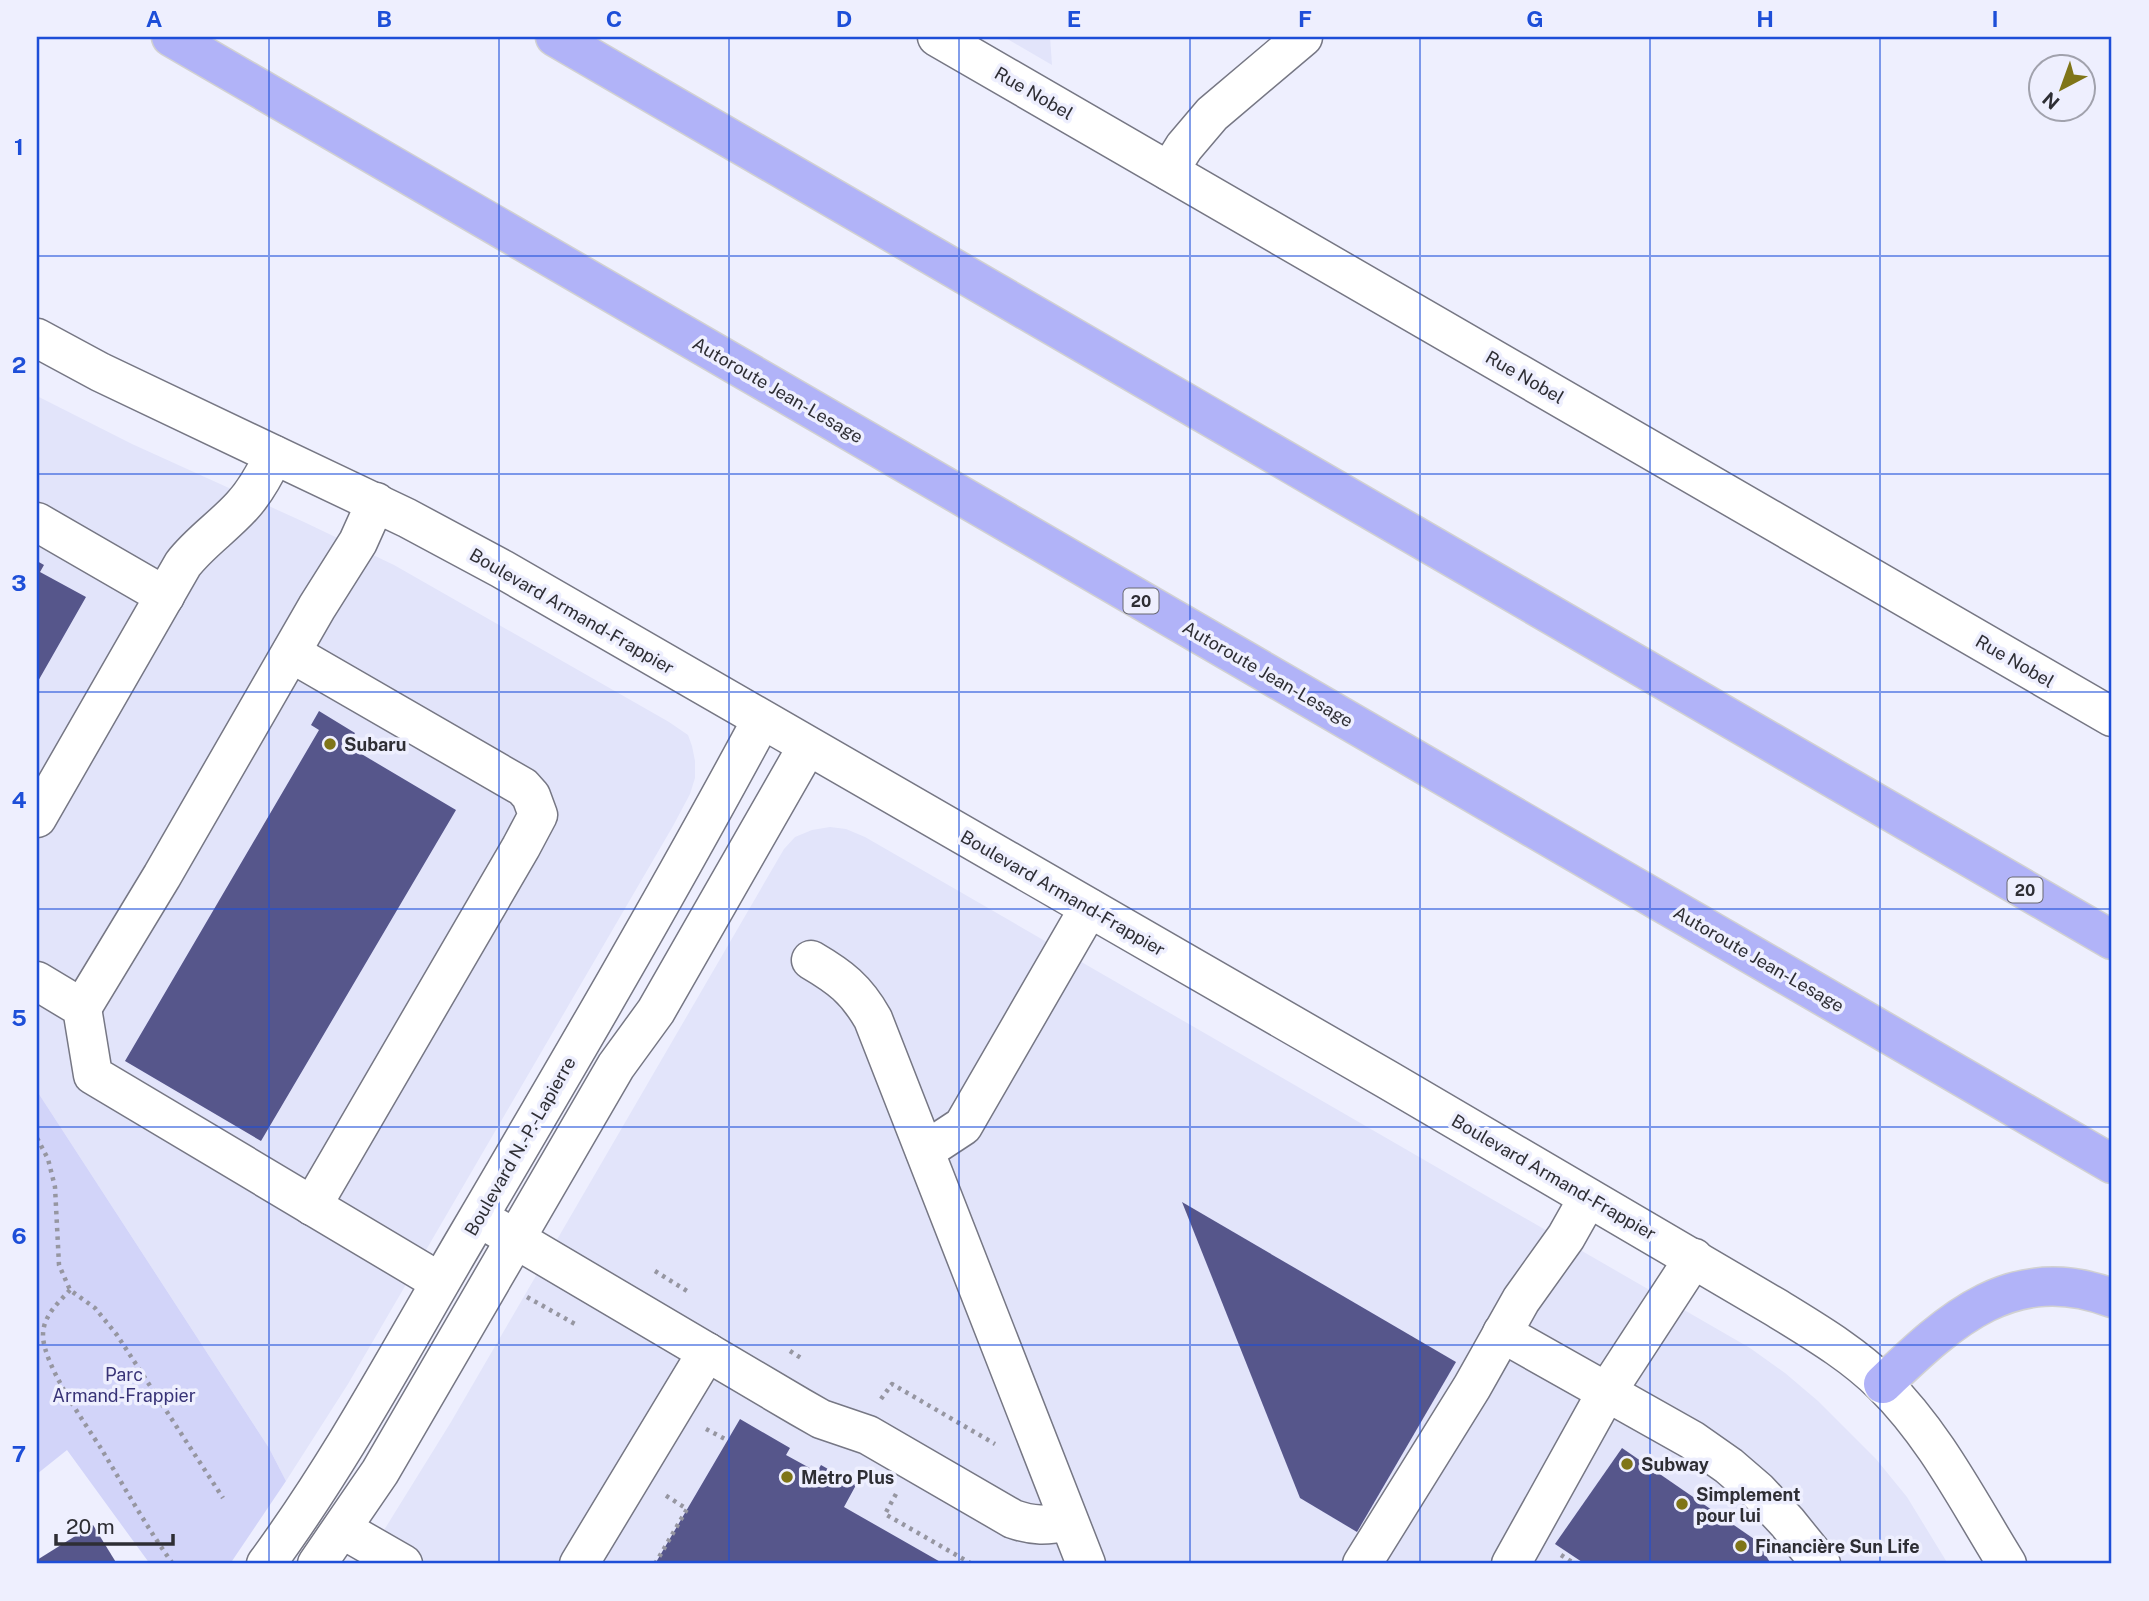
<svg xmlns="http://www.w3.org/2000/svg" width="2149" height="1601" viewBox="0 0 2149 1601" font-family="'Public Sans',sans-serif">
<rect width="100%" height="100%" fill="#eeeffe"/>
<g fill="#e2e4fa">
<polygon points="1004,37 1050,37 1052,65"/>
<polygon points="37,396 132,444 304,522 394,565 669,722 688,735 692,746 695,761 695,778 690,794 673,826 348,1384 286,1481 269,1448 37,1091"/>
<polygon points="830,827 846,829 865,837 1750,1348 1785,1373 1818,1401 1876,1459 1907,1497 1948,1564 363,1564 451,1422 784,849 795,837 812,830"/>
</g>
<polygon fill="#d2d4f9" points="37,1091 269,1448 286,1481 230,1564 150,1564 67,1450 37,1474"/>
<g fill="#56568b">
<polygon points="37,561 44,565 40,572 86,597 37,683"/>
<polygon points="319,711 355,733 348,746 456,810 261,1141 125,1061 319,730 311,725"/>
<polygon points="1182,1202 1456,1362 1357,1532 1300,1498"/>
<polygon points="740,1419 790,1448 786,1455 817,1472 821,1465 856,1485 844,1507 944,1564 655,1564"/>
<polygon points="1622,1448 1757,1541 1771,1564 1585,1564 1555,1544"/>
<polygon points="93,1525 117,1564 37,1564 37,1560"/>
</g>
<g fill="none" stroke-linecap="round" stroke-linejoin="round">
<defs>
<g id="minor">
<polyline points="937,37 2112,717"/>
<polyline points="1169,171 1184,147 1212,114 1303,37"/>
<path d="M37,338L100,372L407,518L502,569L1388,1080L1775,1307C1812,1330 1852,1353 1883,1384C1935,1435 1969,1503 2007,1564"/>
<polyline points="37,522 165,596"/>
<polyline points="291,653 523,787 531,796 538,815 521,847 312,1206"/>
<path d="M37,818L183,564C200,542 223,527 242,506C256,491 265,474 274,455"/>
<path d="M811,960C840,977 856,989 873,1019L1086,1564"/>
<polyline points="37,981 82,1008 93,1075 440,1282"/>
<polyline points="82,1008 162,876 317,607 358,542 376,502"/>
<polyline points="925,1151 963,1126 1089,908"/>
<path d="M495,1227L800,1407L821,1419L868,1435L1013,1519C1033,1526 1047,1526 1068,1521"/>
<polyline points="1502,1333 1692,1440 1729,1466 1758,1491 1787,1522 1821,1564"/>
<polyline points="342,1529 403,1564"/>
<path d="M266,1564C341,1462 401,1349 465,1240C566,1068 667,896 761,721"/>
<polyline points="317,1564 380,1472 616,1066 656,1011 807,747"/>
<polyline points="579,1564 707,1352"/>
<polyline points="1362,1564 1472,1387 1521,1300 1566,1237 1588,1198"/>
<polyline points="1511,1564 1606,1393 1694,1258"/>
</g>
<g id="highway">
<polyline points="171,37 2112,1164"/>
<polyline points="555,37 2112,940"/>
<path d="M1883,1384C1951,1319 2013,1261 2112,1298"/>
</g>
</defs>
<use href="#minor" stroke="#767784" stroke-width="41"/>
<use href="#highway" stroke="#d1d1d2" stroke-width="41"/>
<g stroke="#9696a1" stroke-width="4.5" stroke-dasharray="3.5 5" stroke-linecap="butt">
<polyline points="37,1138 48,1159 55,1187 59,1265 70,1290 95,1308 117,1335 223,1498"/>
<polyline points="655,1271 687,1291"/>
<path d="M70,1290C58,1303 43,1316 43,1335C43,1365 85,1423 102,1450C125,1488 147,1528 173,1564"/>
<polyline points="527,1297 575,1324"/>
<polyline points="790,1351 801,1358"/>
<polyline points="881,1399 892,1384 995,1444"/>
<polyline points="706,1429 727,1440"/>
<polyline points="896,1494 885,1514 972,1564"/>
<polyline points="1561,1555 1575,1564"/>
<polyline points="655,1564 687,1509 665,1495"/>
</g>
<use href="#minor" stroke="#fff" stroke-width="38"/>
<use href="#highway" stroke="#b1b3f8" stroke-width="38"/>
</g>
<path fill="none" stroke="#1d4ed8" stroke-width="2" stroke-opacity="0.55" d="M269,37V1564M499,37V1564M729,37V1564M959,37V1564M1190,37V1564M1420,37V1564M1650,37V1564M1880,37V1564M37,256H2112M37,474H2112M37,692H2112M37,909H2112M37,1127H2112M37,1345H2112"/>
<g fill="#7f7518" stroke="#eeeffe" stroke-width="2.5">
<circle cx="330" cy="744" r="7"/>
<circle cx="1627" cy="1464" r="7"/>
<circle cx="787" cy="1477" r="7"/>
<circle cx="1682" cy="1504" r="7"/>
<circle cx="1741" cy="1546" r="7"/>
</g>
<g text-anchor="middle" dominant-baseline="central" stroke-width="7" stroke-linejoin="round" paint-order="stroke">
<g fill="#eeeffe" stroke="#686871" stroke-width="2">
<rect x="1123.5" y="588.5" width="35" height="25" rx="5"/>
<rect x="2007.5" y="877.5" width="35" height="25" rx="5"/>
</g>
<g font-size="16" font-weight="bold" fill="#2e2e34">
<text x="1141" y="601">20</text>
<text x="2025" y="890">20</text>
</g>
<g font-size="18" fill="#2e2e34" stroke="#eeeffe">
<text transform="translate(1034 93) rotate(30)">Rue Nobel</text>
<text transform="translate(1525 377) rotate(30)">Rue Nobel</text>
<text transform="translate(778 390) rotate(30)">Autoroute Jean-Lesage</text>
<text transform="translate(572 611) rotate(30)">Boulevard Armand-Frappier</text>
<text transform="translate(2015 661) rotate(30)">Rue Nobel</text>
<text transform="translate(1268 674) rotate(30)">Autoroute Jean-Lesage</text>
<text transform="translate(1063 893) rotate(30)">Boulevard Armand-Frappier</text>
<text transform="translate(1759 959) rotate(30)">Autoroute Jean-Lesage</text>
<text transform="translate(520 1146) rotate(-60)">Boulevard N.-P.-Lapierre</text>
<text transform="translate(1554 1177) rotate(30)">Boulevard Armand-Frappier</text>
</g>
<g font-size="18" font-weight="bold" fill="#2e2e34" stroke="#eeeffe" text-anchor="start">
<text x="344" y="744">Subaru</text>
<text x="1641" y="1464">Subway</text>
<text x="801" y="1477">Metro Plus</text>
<text x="1696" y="1494">Simplement<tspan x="1696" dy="21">pour lui</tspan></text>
<text x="1755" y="1546">Financière Sun Life</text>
</g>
<g font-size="18" fill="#383377" stroke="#eeeffe">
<text x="124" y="1374">Parc<tspan x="124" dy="21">Armand-Frappier</tspan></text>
</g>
</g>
<rect width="2149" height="1601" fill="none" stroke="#eeeffe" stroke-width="77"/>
<g transform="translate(2062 88) rotate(221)"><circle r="33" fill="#eeeffe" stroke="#a1a2ad" stroke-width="2"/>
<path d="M0-5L12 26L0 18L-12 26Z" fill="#7f7518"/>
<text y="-10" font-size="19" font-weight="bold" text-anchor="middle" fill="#2e2e34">N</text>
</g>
<path d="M56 1534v10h117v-10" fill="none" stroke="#2e2e34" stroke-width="3.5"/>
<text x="66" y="1534" font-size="21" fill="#2e2e34" stroke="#eeeffe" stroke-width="5" paint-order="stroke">20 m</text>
<rect x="38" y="38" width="2072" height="1524" fill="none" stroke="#1d4ed8" stroke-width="2.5"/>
<g font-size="23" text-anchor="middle" font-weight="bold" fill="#1d4ed8">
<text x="154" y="27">A</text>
<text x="384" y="27">B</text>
<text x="614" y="27">C</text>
<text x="844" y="27">D</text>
<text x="1074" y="27">E</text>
<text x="1305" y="27">F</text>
<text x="1535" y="27">G</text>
<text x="1765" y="27">H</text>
<text x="1995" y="27">I</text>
<text x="19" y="155">1</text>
<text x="19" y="373">2</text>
<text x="19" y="591">3</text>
<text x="19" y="808">4</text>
<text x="19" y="1026">5</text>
<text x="19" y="1244">6</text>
<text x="19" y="1462">7</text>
</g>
</svg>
